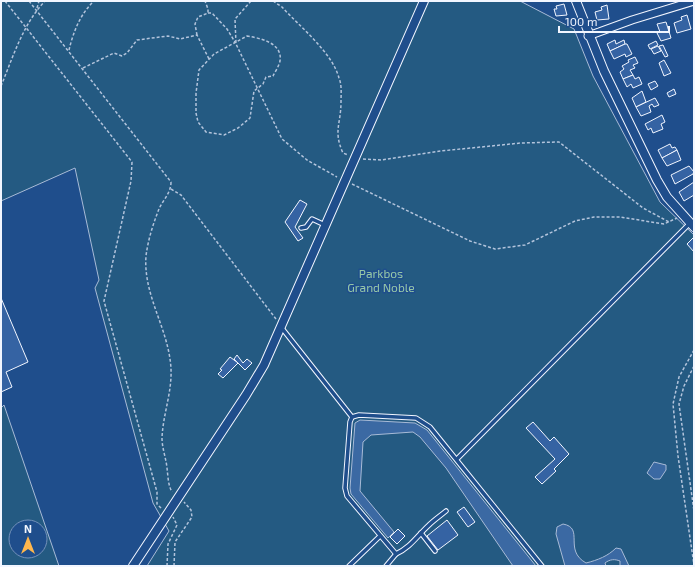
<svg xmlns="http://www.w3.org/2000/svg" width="695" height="567" viewBox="0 0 695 567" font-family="'Exo 2',sans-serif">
<rect width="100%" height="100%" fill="#1f4e8c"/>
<g fill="#245a82" stroke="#a8bbd7" fill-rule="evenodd">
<polygon points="1,1 520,1 574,29 593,76 660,202 694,235 694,566 147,566 169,531 153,503 95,288 99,280 75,168 1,201"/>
<path d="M4,405L59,566H1V408ZM16,527H40V551H16Z"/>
</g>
<g fill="#3b69a3" stroke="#a8bbd7">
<polygon points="360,420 415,423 427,430 536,566 513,566 446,468 420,437 413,432 371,435 363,442 360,491 394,532 388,538 351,494 350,488 355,423"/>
<polygon points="654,462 666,465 666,470 660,479 654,479 647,473"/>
<path d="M563,524C585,528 563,550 586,563C598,560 608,556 616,548L621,549L629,566H620V561C615,559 610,559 605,563L606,566H565L556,534L557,527Z"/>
</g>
<g fill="#3563a3" stroke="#f2f6ff">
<polygon points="564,4 567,15 556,16 554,9 557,9 556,6"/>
<polygon points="607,5 609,19 597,20 595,12 602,10 601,7"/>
<polygon points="687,15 691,29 677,33 674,23 682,20 681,17"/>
<polygon points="666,22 671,38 661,41 657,33 660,32 657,24"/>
<polygon points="615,40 616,44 624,40 625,44 610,51 607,44"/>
<polygon points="656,41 658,45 650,49 648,45"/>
<polygon points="625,44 627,44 632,54 626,57 625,54 614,59 610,51"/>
<polygon points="663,45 668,56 665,57 659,46"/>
<polygon points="658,46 661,51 654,54 651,49"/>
<polygon points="635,57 638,63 633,65 635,68 630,70 633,75 623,79 620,72 624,69 622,66 629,62 628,60"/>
<polygon points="664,60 671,73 664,76 659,63"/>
<polygon points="633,75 635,79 639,77 642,84 633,88 631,84 627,87 623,79"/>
<polygon points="655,81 658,86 651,90 648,84"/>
<polygon points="674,89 676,94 669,97 667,93"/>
<polygon points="642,91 646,102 636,107 632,98"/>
<polygon points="655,98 659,105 654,107 652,104 649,106 651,112 641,116 636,107"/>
<polygon points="662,115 665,122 661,124 663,129 653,133 651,128 648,130 645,124"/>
<polygon points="670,144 672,148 675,147 677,150 662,158 658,150"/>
<polygon points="677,150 681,160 667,166 662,158"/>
<polygon points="689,166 694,172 693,174 675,184 671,175"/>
<polygon points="694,182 694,195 684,201 679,192"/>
<polygon points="300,200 307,204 295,227 303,238 298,241 285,222"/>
<polygon points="693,238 694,239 694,252 687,244"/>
<polygon points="1,298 28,362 6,372 12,387 1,392"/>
<polygon points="237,355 243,363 247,359 252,363 245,370 234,359"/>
<polygon points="230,357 238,363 223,378 218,374 222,370 220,369"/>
<polygon points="533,422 550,441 554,437 569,454 554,469 556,471 542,484 535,477 555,459 526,428"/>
<polygon points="464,507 475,522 468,527 457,512"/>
<polygon points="447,520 458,535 438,550 427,536"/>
<polygon points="398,529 405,536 397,544 390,537"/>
</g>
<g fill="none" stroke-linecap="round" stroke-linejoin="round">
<defs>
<g id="service">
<polyline points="301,228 306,227 312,219 325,225"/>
<path d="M281,327L352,417L350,422L345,488L347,496L396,554C411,547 417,536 429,525C434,520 440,516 446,511"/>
<polyline points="352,417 359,415 416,418 430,427 542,566"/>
<polyline points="457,459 690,223"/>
<polyline points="421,533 435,551"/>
<polyline points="349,566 379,537"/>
<polyline points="386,566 396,554"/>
</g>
<polyline id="minor" points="588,36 632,20 694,1"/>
<g id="tertiary">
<polyline points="576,1 604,71 657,180 667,197 694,227"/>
<polyline points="133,566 246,395 264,365 424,1"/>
</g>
</defs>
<use href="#service" stroke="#f2f6ff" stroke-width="5.5"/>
<use href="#minor" stroke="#f2f6ff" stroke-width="9"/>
<use href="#tertiary" stroke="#f2f6ff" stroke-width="10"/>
<g stroke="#b3c4dc" stroke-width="1.5" stroke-dasharray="3 2" stroke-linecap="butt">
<polyline points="5,1 132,162 131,181 104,301 157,492 157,504 162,509"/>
<path d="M29,1L171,182C171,193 163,200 159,209C153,224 148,240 146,256C143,296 169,329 171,369C172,393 163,414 162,438C162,448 166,458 167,468C168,476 168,485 172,492"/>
<polyline points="251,1 235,19 236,44 282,139 307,160 337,177"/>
<path d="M273,1L282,7C300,27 332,52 339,78C342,85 341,94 341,102C341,124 333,131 343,153L348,155"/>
<polyline points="37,8 39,1"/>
<polyline points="208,13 212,13 227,29 235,42"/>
<polyline points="197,35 195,24 198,17 208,13 208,9 205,1"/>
<path d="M247,36C260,38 283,43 280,61C279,66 275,72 273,76L266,77L263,84L254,91L250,118L238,128L224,135L206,132L198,122L196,113V93L199,70L214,54Z"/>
<path d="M69,50C73,33 80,14 94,1"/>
<polyline points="83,68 114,53 122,56 127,53 137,40 168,36 180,39 197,35 209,59"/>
<path d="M1,86C13,57 23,24 45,1"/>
<polyline points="363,159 381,160 441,151 521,143 559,142 643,208 669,222"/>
<polyline points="352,184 470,241 495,249 525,245 575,221 594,217 620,217 664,224 677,218"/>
<polyline points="171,189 181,195 276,319"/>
<polyline points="694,350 679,377 673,404 678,456 694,565"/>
<polyline points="694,366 684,386 679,404 694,511"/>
<polyline points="167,566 168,544 177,525 173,517"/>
<polyline points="174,566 175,542 192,517 191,510 184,502"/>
</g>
<use href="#service" stroke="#1f4e8c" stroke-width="3.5"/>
<use href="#minor" stroke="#1f4e8c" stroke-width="7"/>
<use href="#tertiary" stroke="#1f4e8c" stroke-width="8"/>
</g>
<g text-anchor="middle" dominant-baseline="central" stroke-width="3" stroke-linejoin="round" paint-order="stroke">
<g font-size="12" fill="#97c8a6" stroke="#1f4e8c">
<text x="381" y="273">Parkbos<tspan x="381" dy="14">Grand Noble</tspan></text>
</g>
</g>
<rect width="695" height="567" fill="none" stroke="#f2f6ff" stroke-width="4"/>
<g transform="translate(28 539)"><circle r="19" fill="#1f4e8c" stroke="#7391ba"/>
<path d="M0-3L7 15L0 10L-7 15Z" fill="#ffb74d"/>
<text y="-6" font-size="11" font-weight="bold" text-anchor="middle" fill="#f2f6ff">N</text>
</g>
<path d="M559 26v6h110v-6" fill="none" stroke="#f2f6ff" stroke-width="2"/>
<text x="565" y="26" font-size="12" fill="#f2f6ff" stroke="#1f4e8c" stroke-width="3" paint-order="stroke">100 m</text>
</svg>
